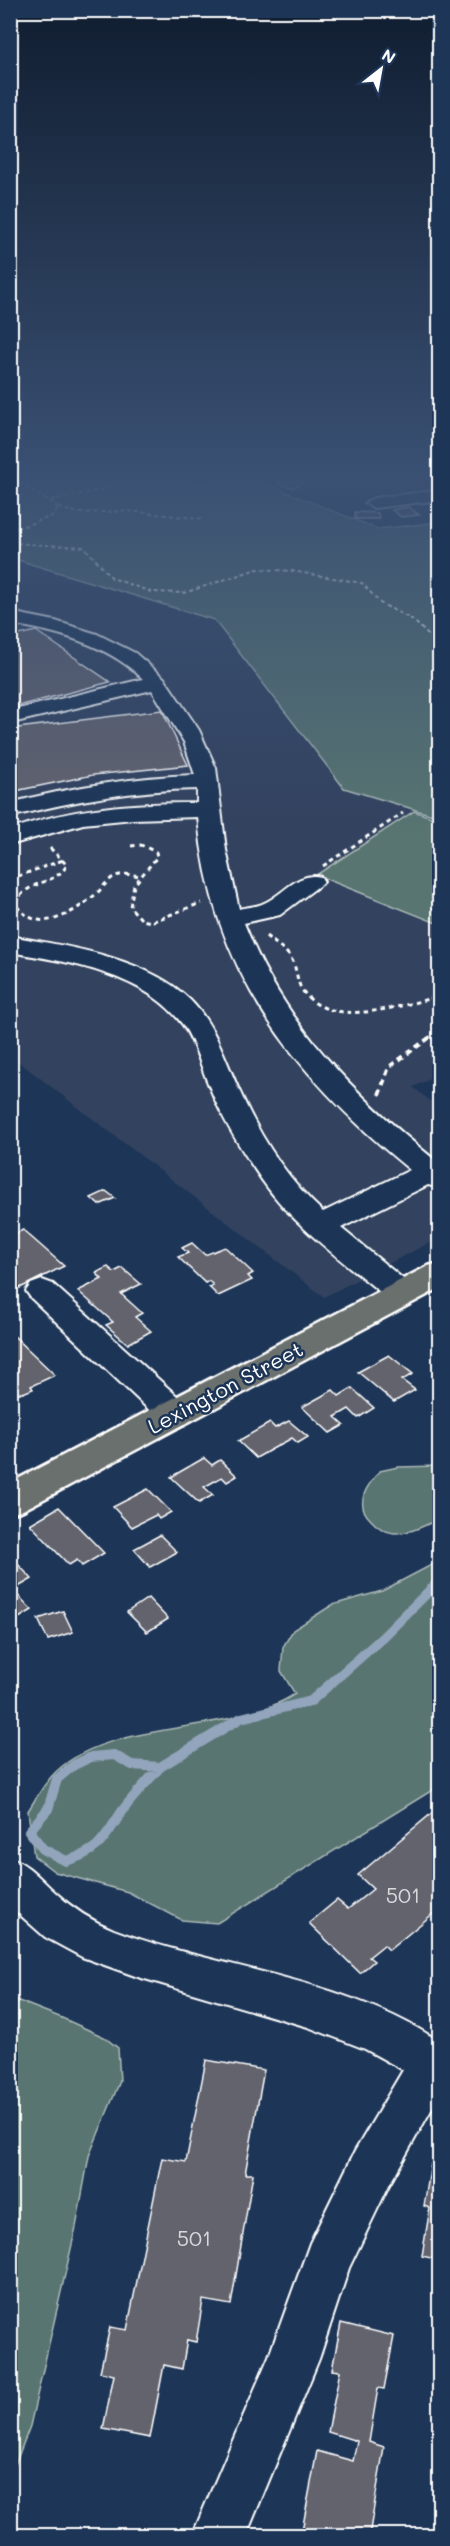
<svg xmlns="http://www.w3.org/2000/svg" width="450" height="2546" viewBox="0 0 450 2546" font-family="Mali,sans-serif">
<rect width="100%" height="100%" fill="#1d3557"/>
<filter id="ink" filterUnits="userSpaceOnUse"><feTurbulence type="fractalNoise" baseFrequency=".0167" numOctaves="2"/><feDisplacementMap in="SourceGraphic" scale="12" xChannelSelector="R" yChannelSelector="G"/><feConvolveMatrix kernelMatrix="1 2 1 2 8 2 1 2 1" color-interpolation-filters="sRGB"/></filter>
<g filter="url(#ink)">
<polygon fill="#32435e" points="10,558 214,620 343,787 439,817 439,1075 413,1087 439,1108 439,1238 324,1297 11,1056"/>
<g fill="#587471" stroke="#acbab8" stroke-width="1.5">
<polygon points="11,481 259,481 378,529 439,522 439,817 344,788 214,620 11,558"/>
<polygon points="414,811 439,820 439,924 316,875"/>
<path d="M439,1466V1519C425,1525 411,1534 394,1533C385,1532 376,1526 370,1519C354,1503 367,1485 380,1471L398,1467Z"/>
<path d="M439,1561V1786L217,1923L182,1920L128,1892L55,1872L34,1856L28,1811C35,1800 42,1787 51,1777C103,1717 228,1738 295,1694L281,1671L283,1647L293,1630L332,1605L382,1591Z"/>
<polygon points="11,1998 62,2018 104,2037 118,2048 120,2081 89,2156 76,2227 30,2426 11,2475"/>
</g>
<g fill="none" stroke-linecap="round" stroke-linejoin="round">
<g stroke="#92a5bc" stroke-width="10">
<path d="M114,1755L132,1765L160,1767C148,1781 134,1795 123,1810C104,1838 101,1851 66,1861L43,1849L29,1831L48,1809L57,1779L74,1765L91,1757Z"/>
<polyline points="160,1767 241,1718 311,1701 382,1638 440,1580"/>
</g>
</g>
<g fill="#64636e" stroke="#fff" stroke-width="1.5">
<polygon points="283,481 299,481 303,482 293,488 278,484"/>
<polygon points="409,507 419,515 401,517 392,510"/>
<polygon points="355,512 378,513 379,519 355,519"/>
<polygon points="36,631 110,682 10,708 10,637"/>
<polygon points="162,710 188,765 93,775 10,792 10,729"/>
<polygon points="106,1191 115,1198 99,1205 91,1198"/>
<polygon points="23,1230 64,1266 20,1288 10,1279 10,1236"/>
<polygon points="192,1243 205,1255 225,1247 253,1273 248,1276 252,1280 218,1296 209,1287 213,1285 209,1281 205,1283 178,1257 188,1253 182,1248"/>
<polygon points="108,1267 114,1272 122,1268 141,1284 121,1294 142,1313 135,1317 151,1331 128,1344 106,1325 113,1322 78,1291 102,1279 96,1273"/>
<polygon points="13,1335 55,1375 31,1386 33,1389 23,1393 14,1393 10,1390"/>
<polygon points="389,1355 413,1374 402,1380 415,1390 394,1402 358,1372"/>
<polygon points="352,1388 374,1408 358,1418 349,1409 335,1417 344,1425 330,1433 302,1407 333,1390 339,1396"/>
<polygon points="289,1421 308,1437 298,1443 292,1438 256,1458 238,1441 270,1423 275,1428"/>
<polygon points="204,1458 212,1465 220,1460 237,1476 227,1482 222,1477 204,1487 213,1495 199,1503 171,1477"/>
<polygon points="148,1489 171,1512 159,1519 156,1515 132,1527 113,1507"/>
<polygon points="59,1507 104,1553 82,1566 77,1560 69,1565 30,1524"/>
<polygon points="160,1535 177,1552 150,1567 134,1549"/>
<polygon points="12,1558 32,1579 13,1590 32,1610 14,1621 10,1617"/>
<polygon points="148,1598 168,1619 147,1632 127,1612"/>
<polygon points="63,1611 73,1632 48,1640 38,1619"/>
<polygon points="432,1813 440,1820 440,1908 389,1950 384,1945 369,1957 374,1961 360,1973 309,1923 337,1900 348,1909 373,1889 358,1875"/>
<polygon points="206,2060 264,2070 245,2174 253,2174 231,2305 203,2300 196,2342 187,2340 182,2369 164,2365 150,2438 103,2429 114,2375 100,2372 110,2327 127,2330 162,2158 186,2162"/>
<polygon points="431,2164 440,2167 440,2260 422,2256 430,2208 424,2206"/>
<polygon points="341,2323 394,2336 384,2389 378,2388 369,2442 384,2447 369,2536 301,2536 317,2451 353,2461 357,2441 328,2432 340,2371 332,2370"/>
</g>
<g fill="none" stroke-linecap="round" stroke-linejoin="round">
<defs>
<g id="minor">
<polygon points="440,490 440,500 374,508 365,503 374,498"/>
<path d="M10,612L55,621L97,634L135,653L164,678L199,730L216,768L226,850L239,909C246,907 255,907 262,904C283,896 297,871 321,877L324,882L280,915L244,923C284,1025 355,1096 440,1164V1188L428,1185L341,1228L413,1287L418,1294L413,1301L402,1305L391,1301C346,1263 296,1229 262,1180C242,1151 223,1121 210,1088C201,1068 196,1044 183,1025C146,974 69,962 10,952V936C67,946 148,958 190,1000C216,1026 225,1060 240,1092C260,1137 287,1179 323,1212L410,1170C294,1075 211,971 198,817L133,819L83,824L10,845V830C71,807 134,803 197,803V789C134,790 72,801 10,817V803C71,787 133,777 195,775L184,742L152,690L16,722L10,721V711L143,679C109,645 56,631 10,624Z"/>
<polygon points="42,1280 53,1284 187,1405 192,1414 187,1423 175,1426 163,1423 31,1298 26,1291 31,1284"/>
<path d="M10,1857C30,1865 41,1880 56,1893C73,1909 92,1921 114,1930C220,1970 343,1977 440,2042V2094L389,2185L349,2268L319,2359L246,2536H192L269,2356L310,2243L355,2151L403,2070L365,2049L308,2027L138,1977L82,1957L45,1937L10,1906Z"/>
</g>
<polygon id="major" points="440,1263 440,1288 23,1510 10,1514 10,1483 428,1266"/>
</defs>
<use href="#minor" stroke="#fff" stroke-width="4"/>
<use href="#major" stroke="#fff" stroke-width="5"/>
<g stroke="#fff" stroke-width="2" stroke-dasharray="4 3" stroke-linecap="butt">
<polyline points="51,500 107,489 120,481"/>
<polyline points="59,508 79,513 127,511 205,519"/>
<polyline points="10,531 52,516 59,508 17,481"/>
<polyline points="10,543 84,547 112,578 151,592 184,593 257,569 292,571 362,583 380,603 413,620 440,647"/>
<polyline points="436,729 440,725"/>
</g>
<g stroke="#fff" stroke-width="3" stroke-dasharray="4.5 4" stroke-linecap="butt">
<polyline points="438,727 433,732 440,736"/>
<polyline points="131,846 141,845 156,852 157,857 134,885 130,907 142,920 151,922 201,903"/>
<path d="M50,848L67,865C55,886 28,878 15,904C39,936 70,915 95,895C101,890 105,883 112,878C119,873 130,874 139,876"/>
<polyline points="323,866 403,813"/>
<polyline points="10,879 63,860"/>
<path d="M266,936C274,943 285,949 290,957C297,966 296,979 301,988C327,1032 402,1005 440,996"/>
<polyline points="427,1039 440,1030"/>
</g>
<polyline stroke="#fff" stroke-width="4" stroke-dasharray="6 4.5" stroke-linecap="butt" points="379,1095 389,1067 429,1038"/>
<use href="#minor" fill="#1d3557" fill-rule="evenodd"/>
<use href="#major" fill="#6b706d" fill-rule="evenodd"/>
</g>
</g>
<linearGradient id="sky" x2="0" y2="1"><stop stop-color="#101d30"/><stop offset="0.57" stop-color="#3a5174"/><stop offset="1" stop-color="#3a5174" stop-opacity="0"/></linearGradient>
<rect width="450" height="838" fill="url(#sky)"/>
<g text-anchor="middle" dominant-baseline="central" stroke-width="5" stroke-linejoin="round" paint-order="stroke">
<g font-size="21" fill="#fff" stroke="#1d3557">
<text transform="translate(225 1387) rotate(-28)">Lexington Street</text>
</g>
<g font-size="21" fill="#d8d8db">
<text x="403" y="1894">501</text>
<text x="194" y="2237">501</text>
</g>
</g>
<rect width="450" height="2546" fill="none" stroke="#1d3557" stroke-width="36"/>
<rect x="18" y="18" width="414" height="2510" fill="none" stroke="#fff" stroke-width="2" filter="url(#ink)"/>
<g transform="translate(381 69) rotate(31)" stroke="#1d3557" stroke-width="4.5" paint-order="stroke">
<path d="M0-4.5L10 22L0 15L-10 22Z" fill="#ffffff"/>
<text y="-9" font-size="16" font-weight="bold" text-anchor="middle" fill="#ffffff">N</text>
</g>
</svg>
